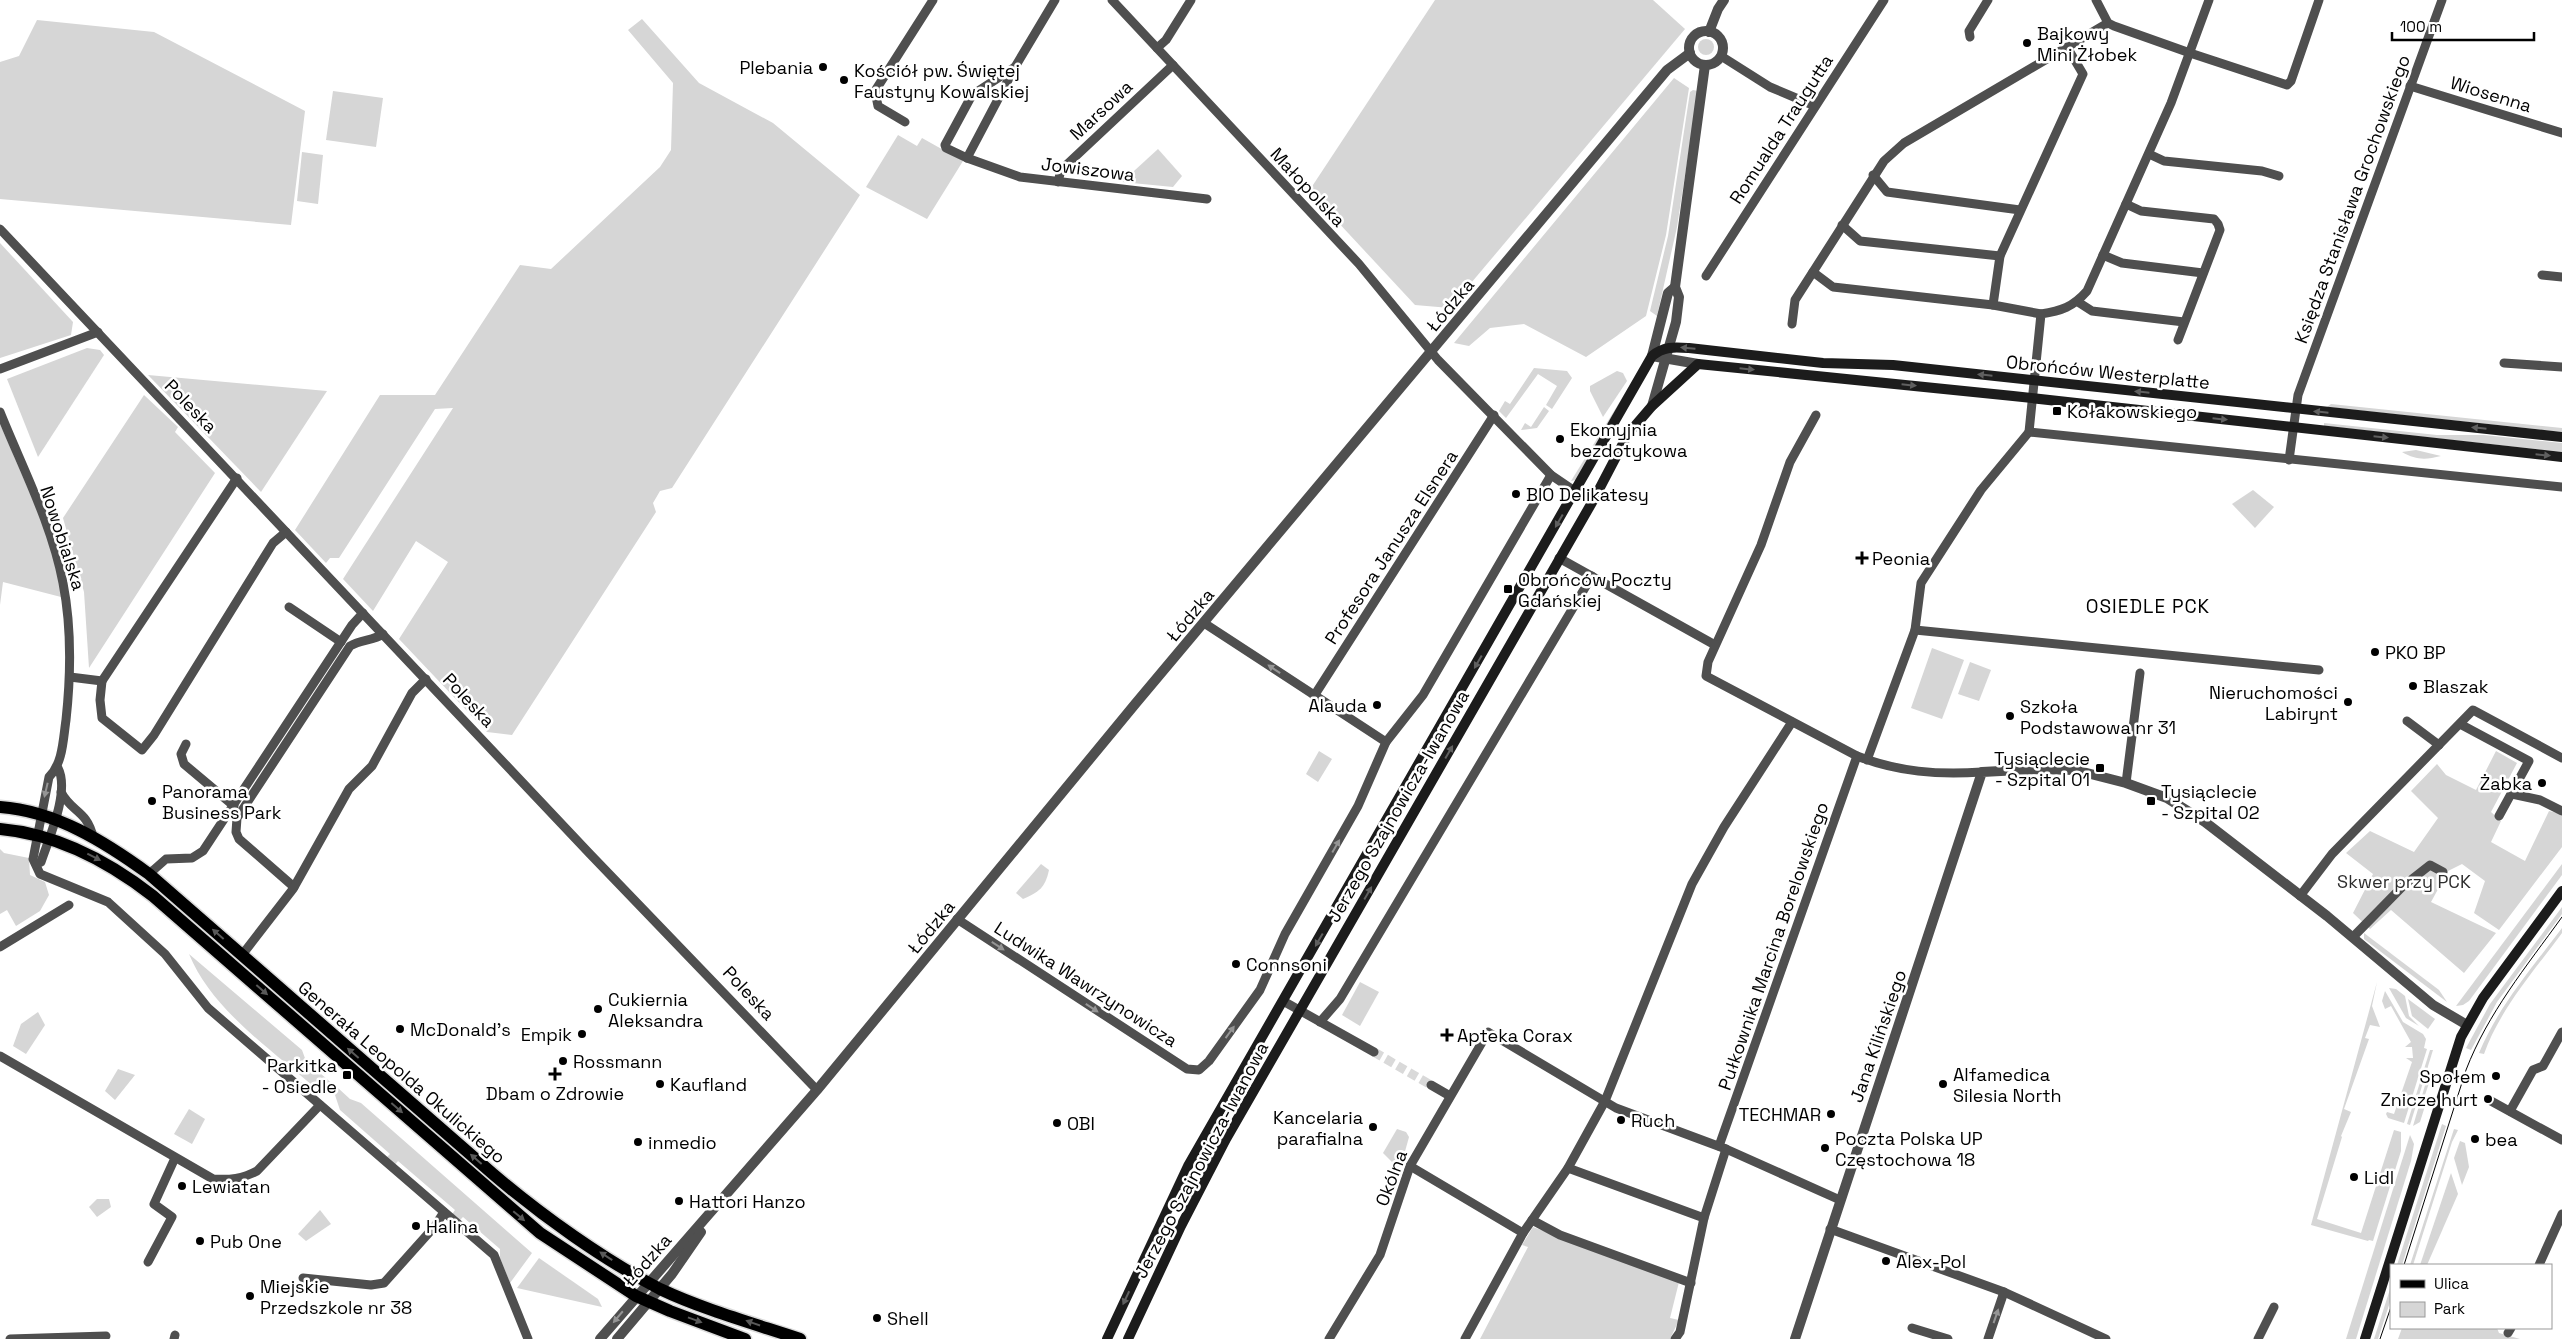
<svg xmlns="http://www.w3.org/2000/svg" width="2562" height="1339" viewBox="0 0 2562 1339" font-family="'Space Grotesk',sans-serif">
<rect width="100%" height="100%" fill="#fff"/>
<g fill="#d6d6d6">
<polygon points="1435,0 1653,0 1685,29 1450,308 1415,305 1309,191"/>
<polygon points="642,19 699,83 773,123 860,195 672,488 660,491 653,503 656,512 512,735 487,732 399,639 448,562 416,541 373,611 343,579 453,408 435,409 339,558 330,558 326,563 295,530 380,395 435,395 520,265 551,269 660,167 671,150 673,83 628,30"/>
<polygon points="37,20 154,32 305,111 291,225 0,199 0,62 19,56"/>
<circle cx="1706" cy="47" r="8"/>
<polygon points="1674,78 1689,88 1666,235 1646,316 1586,357 1524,324 1490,328 1469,346 1454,343"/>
<polygon points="1693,90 1698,91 1677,227 1657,316 1650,311 1668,236 1690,92"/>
<polygon points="333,91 383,98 376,147 326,140"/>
<polygon points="898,135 917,146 922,138 963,161 927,219 866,187"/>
<polygon points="1158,149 1182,176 1173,187 1122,182"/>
<polygon points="302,152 323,155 318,204 297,201"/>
<polygon points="0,243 73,322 71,335 0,358"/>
<polygon points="87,348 100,350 104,355 38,457 7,379"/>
<polygon points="1534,368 1567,371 1572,378 1552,409 1546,405 1557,386 1538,374 1506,418 1499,411 1505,401 1510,404"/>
<polygon points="1617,371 1623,373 1627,381 1603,417 1590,391 1590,386"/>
<polygon points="148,375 327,391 261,492"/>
<polygon points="1630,385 1576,480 1571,481"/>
<polygon points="144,395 178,427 175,432 215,473 89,668 84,592 63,518"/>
<polygon points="2331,404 2562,428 2562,432 2327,407"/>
<polygon points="1544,407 1549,411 1537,428 1521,430 1525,423 1531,427"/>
<polygon points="2324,423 2437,435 2484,435 2562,443 2562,452 2324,426"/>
<polygon points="0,424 60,563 61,597 3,582 0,605"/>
<path d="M2416,450L2441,456C2425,460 2416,460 2402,452Z"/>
<polygon points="2253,490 2274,507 2255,528 2232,504"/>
<polygon points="1932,648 1964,660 1942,719 1911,708"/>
<polygon points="1970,662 1991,670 1979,701 1958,694"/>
<polygon points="1319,751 1332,759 1318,782 1306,774"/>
<polygon points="2496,751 2517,763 2491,812 2501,821 2491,842 2525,861 2549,811 2562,814 2562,847 2499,930 2474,913 2485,881 2462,864 2448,871 2431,902 2496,933 2464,973 2391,910 2370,929 2353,913 2373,874 2346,853 2370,831 2414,852 2438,818 2411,791 2437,764 2446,775 2476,790"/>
<polygon points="0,849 4,853 29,858 30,875 45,882 49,895 40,911 16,926 7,910 0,914"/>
<path d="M1041,864L1049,870C1045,888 1039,892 1023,899L1016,893Z"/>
<polygon points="2562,864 2562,875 2469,1001 2463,1005 2456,1006"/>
<polygon points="2562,907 2562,914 2497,1002 2471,1050 2466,1048 2490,1004"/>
<path d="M2562,928V933C2534,971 2500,1009 2484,1054L2479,1053C2498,1007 2532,968 2562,928Z"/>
<polygon points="2364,933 2439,990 2447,1002 2364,939"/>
<path d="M189,954L302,1050L306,1061L335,1086L332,1090L318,1087L315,1088C271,1049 212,1010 189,954Z"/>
<polygon points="1360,982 1379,992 1360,1026 1342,1015"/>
<polygon points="2377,982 2372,1006 2380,1027 2370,1025 2365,1038 2369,1039 2344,1109 2351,1112 2341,1136 2342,1137 2317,1219 2361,1233 2394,1130 2401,1132 2401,1151 2373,1241 2369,1240 2368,1241 2311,1225"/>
<polygon points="2389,988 2396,989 2405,996 2409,1016 2419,1026 2406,1018"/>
<polygon points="2385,991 2403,1022 2423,1034 2426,1039 2424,1048 2427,1049 2404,1123 2388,1118 2386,1114 2387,1112 2394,1114 2412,1062 2406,1058 2413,1058 2412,1047 2405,1047 2411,1042 2391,1006 2385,1009 2382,1001"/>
<polygon points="2408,999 2435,1019 2428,1029 2412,1016"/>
<polygon points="38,1012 45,1025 26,1054 13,1046 21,1024"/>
<polygon points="2430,1050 2433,1050 2410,1125 2407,1124"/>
<polygon points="118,1069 135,1075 115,1100 105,1091"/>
<polygon points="2426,1082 2429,1083 2423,1101 2426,1103 2420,1122 2413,1126"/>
<polygon points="338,1088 350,1099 361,1103 532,1253 510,1283 500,1258 500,1249 463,1217 458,1222 451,1216 455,1210 398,1161 394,1166 385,1159 390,1154 340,1110 334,1092"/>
<polygon points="189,1109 205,1119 192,1144 174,1134"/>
<polygon points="2442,1124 2446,1126 2402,1265 2397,1265"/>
<polygon points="1397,1129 1406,1132 1409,1137 1401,1166 1397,1167 1383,1153"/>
<polygon points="2454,1129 2458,1130 2452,1142 2413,1265 2410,1265"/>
<polygon points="2410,1135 2414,1144 2411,1161 2356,1339 2346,1339"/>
<polygon points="2460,1141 2465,1143 2469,1167 2462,1185 2454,1158"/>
<polygon points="2451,1173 2458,1194 2427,1265 2420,1265"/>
<polygon points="97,1199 109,1199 111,1207 97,1217 89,1207"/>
<polygon points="320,1210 331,1224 306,1241 298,1234"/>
<polygon points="1533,1227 1679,1282 1670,1318 1679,1320 1670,1339 1480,1339 1528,1247 1522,1245"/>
<polygon points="539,1258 598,1299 602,1307 517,1288"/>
<polygon points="2391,1286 2391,1299 2378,1339 2374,1339"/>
<polygon points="2402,1328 2497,1328 2499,1333 2520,1339 2398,1339"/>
</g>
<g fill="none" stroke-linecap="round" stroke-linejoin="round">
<polyline stroke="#d9d9d9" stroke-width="9" stroke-dasharray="9 4.5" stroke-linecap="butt" points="1374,1052 1431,1085"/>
<defs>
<g id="primary">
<path d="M0,807C56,811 105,842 149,874L493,1174C541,1215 604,1260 660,1289C702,1309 755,1324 800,1339"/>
<path d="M0,829C58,834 108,861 153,896L540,1233L636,1296L670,1311L745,1339"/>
</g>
</defs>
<use href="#primary" stroke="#dbdbdb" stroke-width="15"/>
<g stroke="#4f4f4f" stroke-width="9">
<polyline points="1112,0 1359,264 1438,360 1551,475 1576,492"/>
<polyline points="2096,0 2108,23 2114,26 2190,53 2287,85 2291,81 2319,0"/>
<path d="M2209,0L2171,103L2087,291C2073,307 2061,311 2041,314L2029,432L2562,487"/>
<polyline points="1970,37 1969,31 1988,0"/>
<polyline points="1157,48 1166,40 1191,0"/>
<polyline points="1721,56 1770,87 1815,106"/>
<polyline points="1015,67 972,95 945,145 946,148 967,158 1020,177 1207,199"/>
<polyline points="2410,86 2562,133"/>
<polyline points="905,122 878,106 875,91 933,0"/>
<polyline points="2149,154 2164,161 2262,171 2279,176"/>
<polyline points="967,158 1015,67 1055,0"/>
<polyline points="1873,175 1887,192 2020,210"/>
<polyline points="1058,182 1061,170 1173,65"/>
<polyline points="2126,204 2141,211 2214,219 2218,224 2220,230 2178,340"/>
<polyline points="1842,225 1860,241 2000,256"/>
<polyline points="0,229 590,854 817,1090"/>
<polyline points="2103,255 2122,263 2203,273"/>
<polyline points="1813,272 1833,287 1993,305"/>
<polyline points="2542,275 2562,277"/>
<polyline points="1706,276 1884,0"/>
<polyline points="2078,302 2092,311 2184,322"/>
<polyline points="2041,314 1993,305 2000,256 2083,74 2067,47"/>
<polyline points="1792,324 1795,300 1884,161 1904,143 2108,23"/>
<polyline points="2504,363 2562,367"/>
<polyline points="0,369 98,332"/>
<path d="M0,412C22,467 52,524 63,583C72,629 71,674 66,720C63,740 63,763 49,777L33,859L40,874L108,902L165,954L208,1008L494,1255L528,1339"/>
<path d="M1816,415L1790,462L1761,545L1708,662L1706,676L1857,756C1898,772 1938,775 1982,772"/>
<polyline points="2289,460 2298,395 2442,0"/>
<polyline points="1559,558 1715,645"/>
<polyline points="289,607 341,642"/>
<polyline points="1204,623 1386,742"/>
<polyline points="1915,630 2319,670"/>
<polyline points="70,677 102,681 237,478"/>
<polyline points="102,681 100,700 102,718 142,750 154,735 273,543 286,532"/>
<polyline points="1314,696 1494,415"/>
<polyline points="2407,721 2439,745"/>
<polyline points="2460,724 2529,761 2499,816"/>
<polyline points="186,744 181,754 184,764 234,806"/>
<polyline points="1867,760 1915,630 1921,583 1981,490 2029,432"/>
<polyline points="2126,783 2140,673"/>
<path d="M61,792C71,812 87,810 93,837"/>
<polyline points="2512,794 2540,800 2562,811"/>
<path d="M36,864L41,862C49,838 70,791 58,768"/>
<polyline points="149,874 166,859 192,858 203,851 352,625 363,613"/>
<path d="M294,887L239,839L236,832L237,818L350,646C361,639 373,641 383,634"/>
<polyline points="2300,896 2332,854 2473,710 2562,758"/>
<polyline points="957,919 1187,1069 1199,1070 1209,1061 1260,990 1285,934 1358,806 1386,742 1423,695 1551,475"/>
<polyline points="2353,937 2402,887 2430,865 2443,872"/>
<polyline points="0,947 69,905"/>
<polyline points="242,955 293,889 349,789 372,766 412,693 426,679"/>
<polyline points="1283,1001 1374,1052"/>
<polyline points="1320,1022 1340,999 1592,576"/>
<path d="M0,1056L213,1179C230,1180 242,1179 257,1171L320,1105"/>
<polyline points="1431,1085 1450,1096"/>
<polyline points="2491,1101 2562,1140"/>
<polyline points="2510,1111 2533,1070 2543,1066 2562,1032"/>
<polyline points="1719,1146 1857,756"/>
<polyline points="1410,1166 1523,1233"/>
<polyline points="1568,1168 1704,1218"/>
<polyline points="1532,1220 1560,1235 1691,1283"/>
<polyline points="1830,1229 2004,1292 2106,1339"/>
<polyline points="148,1262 172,1217 154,1204 175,1158"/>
<polyline points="2539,1265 2562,1214"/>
<polyline points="303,1278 371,1285 384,1283 435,1226 444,1212"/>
<polyline points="1912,1328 1948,1339"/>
<polyline points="2508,1333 2511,1328"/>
<polyline points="10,1339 106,1336"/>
<polyline points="174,1339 175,1335"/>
<polyline points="1329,1339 1380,1255 1410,1166 1488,1032 1616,1108 1726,1149 1840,1200"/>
<polyline points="1465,1339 1523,1233 1568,1168 1605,1101 1692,884 1724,827 1792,722"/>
<polyline points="1675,1339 1680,1332 1704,1218 1726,1149"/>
<polyline points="1988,1339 2004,1292"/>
<polyline points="2258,1339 2274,1307"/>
</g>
<g stroke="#4f4f4f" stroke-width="10">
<circle cx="1706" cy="48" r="17"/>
<polyline points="1709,32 1718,9 1724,0"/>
<polyline points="1675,287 1668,293 1652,356 1698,364"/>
<polyline points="1652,406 1676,322 1679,297 1675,287 1705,65"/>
<polyline points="600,1339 817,1090 1136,703 1667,70 1690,53"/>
<polyline points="617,1339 672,1274 701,1232"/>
<polyline points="1795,1339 1982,772 2038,769 2075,770 2126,783 2167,798 2205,822 2327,916 2433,1005 2467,1025"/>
</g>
<g stroke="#1c1c1c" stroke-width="10">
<path d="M1107,1339L1188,1166L1652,356C1664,346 1674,347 1689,348L1823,363L1893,365L2562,437"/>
<polyline points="1128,1339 1181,1226 1226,1139 1594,499 1628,434 1652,406 1698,364 2013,396 2562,457"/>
<polyline points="2365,1339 2461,1037 2483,998 2562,891"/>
</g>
<use href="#primary" stroke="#000" stroke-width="12"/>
<g stroke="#000" stroke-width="1">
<path d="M2404,1265L2466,1070C2488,1013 2526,967 2562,917"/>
<polyline points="2380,1339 2391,1307"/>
</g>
</g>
<defs><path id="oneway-solid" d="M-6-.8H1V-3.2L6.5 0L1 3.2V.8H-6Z" transform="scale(1.25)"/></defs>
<g fill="#606060">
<use href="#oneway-solid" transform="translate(1688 348) rotate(-175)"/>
<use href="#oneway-solid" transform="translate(1747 369) rotate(6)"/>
<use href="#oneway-solid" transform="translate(1985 375) rotate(-174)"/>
<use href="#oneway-solid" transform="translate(1909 385) rotate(6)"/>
<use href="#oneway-solid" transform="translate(2142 392) rotate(-174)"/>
<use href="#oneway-solid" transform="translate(2321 412) rotate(-174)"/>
<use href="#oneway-solid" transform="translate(2220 419) rotate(6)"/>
<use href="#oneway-solid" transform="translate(2479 428) rotate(-174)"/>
<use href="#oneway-solid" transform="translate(2381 437) rotate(6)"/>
<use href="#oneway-solid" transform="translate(2543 455) rotate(6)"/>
<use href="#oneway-solid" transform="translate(1559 521) rotate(120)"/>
<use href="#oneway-solid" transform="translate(1478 662) rotate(120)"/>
<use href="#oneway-solid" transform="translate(1449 752) rotate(-60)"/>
<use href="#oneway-solid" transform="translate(1368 893) rotate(-60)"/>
<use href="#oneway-solid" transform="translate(1319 940) rotate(120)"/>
<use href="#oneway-solid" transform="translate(1126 1298) rotate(115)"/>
</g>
<g fill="#959595">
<use href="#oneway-solid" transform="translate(1274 669) rotate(-146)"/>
<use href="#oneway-solid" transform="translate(46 790) rotate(103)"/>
<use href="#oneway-solid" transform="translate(1336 846) rotate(-60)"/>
<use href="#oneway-solid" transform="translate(998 946) rotate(33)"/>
<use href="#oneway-solid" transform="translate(1092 1008) rotate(33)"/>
<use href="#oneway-solid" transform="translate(1230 1032) rotate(-54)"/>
<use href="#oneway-solid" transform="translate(1996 1316) rotate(-71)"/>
<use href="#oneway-solid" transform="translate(618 1317) rotate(130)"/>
</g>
<g fill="#595959">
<use href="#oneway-solid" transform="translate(94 857) rotate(27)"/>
<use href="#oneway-solid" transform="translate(218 934) rotate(-139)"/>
<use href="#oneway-solid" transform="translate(262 990) rotate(41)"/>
<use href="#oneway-solid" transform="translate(353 1053) rotate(-139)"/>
<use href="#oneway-solid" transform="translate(397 1108) rotate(41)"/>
<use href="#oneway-solid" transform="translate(476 1159) rotate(-139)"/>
<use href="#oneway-solid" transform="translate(519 1216) rotate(40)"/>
<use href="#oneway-solid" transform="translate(606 1256) rotate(-147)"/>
<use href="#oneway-solid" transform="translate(695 1320) rotate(20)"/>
<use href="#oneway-solid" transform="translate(753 1323) rotate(-161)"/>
</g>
<g fill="#000" stroke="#fff" stroke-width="2">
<circle cx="2027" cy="43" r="5"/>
<circle cx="823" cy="67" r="5"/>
<circle cx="844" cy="80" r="5"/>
<rect x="2052" y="406" width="10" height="10" rx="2.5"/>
<circle cx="1560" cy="439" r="5"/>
<circle cx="1516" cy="494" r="5"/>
<path d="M1859.5 550.5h5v5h5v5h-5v5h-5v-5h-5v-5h5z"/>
<rect x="1503" y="584" width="10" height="10" rx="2.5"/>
<circle cx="2375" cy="652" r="5"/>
<circle cx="2413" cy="686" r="5"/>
<circle cx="2348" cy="702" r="5"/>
<circle cx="1377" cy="705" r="5"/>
<circle cx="2010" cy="716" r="5"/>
<rect x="2095" y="763" width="10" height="10" rx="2.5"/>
<circle cx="2542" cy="783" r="5"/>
<circle cx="152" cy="801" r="5"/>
<rect x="2146" y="796" width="10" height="10" rx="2.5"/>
<circle cx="1236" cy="964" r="5"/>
<circle cx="598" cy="1009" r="5"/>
<circle cx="400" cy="1029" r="5"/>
<circle cx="582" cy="1034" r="5"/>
<path d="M1444.5 1027.5h5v5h5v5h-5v5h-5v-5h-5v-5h5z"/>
<circle cx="563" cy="1061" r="5"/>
<path d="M552.5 1066.5h5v5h5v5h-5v5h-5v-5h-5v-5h5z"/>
<rect x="342" y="1070" width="10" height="10" rx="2.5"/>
<circle cx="2496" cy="1076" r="5"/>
<circle cx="660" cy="1084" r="5"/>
<circle cx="1943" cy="1084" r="5"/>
<circle cx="2488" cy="1099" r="5"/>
<circle cx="1831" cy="1114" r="5"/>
<circle cx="1621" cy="1120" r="5"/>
<circle cx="1057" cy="1123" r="5"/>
<circle cx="1373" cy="1127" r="5"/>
<circle cx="2475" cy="1139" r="5"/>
<circle cx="638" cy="1142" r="5"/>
<circle cx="1825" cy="1148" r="5"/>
<circle cx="2354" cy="1177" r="5"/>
<circle cx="182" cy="1186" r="5"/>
<circle cx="679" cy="1201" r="5"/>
<circle cx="416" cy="1226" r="5"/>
<circle cx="200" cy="1241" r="5"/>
<circle cx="1886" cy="1261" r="5"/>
<circle cx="250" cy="1296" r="5"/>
<circle cx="877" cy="1318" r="5"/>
</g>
<g text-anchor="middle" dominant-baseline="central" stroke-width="5" stroke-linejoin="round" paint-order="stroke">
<g font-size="18" fill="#000" stroke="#fff" text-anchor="start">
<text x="2037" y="33">Bajkowy<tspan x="2037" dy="21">Mini Żłobek</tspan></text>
<text x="813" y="67" text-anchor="end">Plebania</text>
<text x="854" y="70">Kościół pw. Świętej<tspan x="854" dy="21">Faustyny Kowalskiej</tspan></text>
<text x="2067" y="411">Kołakowskiego</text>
<text x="1570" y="429">Ekomyjnia<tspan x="1570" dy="21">bezdotykowa</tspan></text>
<text x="1526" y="494">BIO Delikatesy</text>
<text x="1872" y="558">Peonia</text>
<text x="1518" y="579">Obrońców Poczty<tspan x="1518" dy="21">Gdańskiej</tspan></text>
<text x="2385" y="652">PKO BP</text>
<text x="2423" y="686">Blaszak</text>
<text x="2338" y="692" text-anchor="end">Nieruchomości<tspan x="2338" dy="21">Labirynt</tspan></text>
<text x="1367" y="705" text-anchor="end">Alauda</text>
<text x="2020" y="706">Szkoła<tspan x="2020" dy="21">Podstawowa nr 31</tspan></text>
<text x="2090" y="758" text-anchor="end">Tysiąclecie<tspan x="2090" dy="21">- Szpital 01</tspan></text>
<text x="2532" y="783" text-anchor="end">Żabka</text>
<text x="162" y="791">Panorama<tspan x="162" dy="21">Business Park</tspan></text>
<text x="2161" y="791">Tysiąclecie<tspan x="2161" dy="21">- Szpital 02</tspan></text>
<text x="1246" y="964">Connsoni</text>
<text x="608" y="999">Cukiernia<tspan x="608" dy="21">Aleksandra</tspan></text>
<text x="410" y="1029">McDonald's</text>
<text x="572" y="1034" text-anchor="end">Empik</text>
<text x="1457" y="1035">Apteka Corax</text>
<text x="573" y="1061">Rossmann</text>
<text x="337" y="1065" text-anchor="end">Parkitka<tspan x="337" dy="21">- Osiedle</tspan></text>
<text x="1953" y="1074">Alfamedica<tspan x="1953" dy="21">Silesia North</tspan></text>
<text x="2486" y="1076" text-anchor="end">Społem</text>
<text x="670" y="1084">Kaufland</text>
<text x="555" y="1093" text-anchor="middle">Dbam o Zdrowie</text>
<text x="2478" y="1099" text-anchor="end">Znicze hurt</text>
<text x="1821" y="1114" text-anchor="end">TECHMAR</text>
<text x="1363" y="1117" text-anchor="end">Kancelaria<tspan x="1363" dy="21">parafialna</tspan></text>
<text x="1631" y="1120">Ruch</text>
<text x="1067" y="1123">OBI</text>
<text x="1835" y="1138">Poczta Polska UP<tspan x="1835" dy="21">Częstochowa 18</tspan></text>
<text x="2485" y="1139">bea</text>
<text x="648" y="1142">inmedio</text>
<text x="2364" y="1177">Lidl</text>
<text x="192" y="1186">Lewiatan</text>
<text x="689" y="1201">Hattori Hanzo</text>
<text x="426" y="1226">Halina</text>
<text x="210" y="1241">Pub One</text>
<text x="1896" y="1261">Alex-Pol</text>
<text x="260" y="1286">Miejskie<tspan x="260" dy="21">Przedszkole nr 38</tspan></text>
<text x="887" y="1318">Shell</text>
</g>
<g font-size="18" fill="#000" stroke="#fff">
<text transform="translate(2491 94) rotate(17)">Wiosenna</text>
<text transform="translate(1101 110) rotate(-43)">Marsowa</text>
<text transform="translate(1781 129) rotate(-57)">Romualda Traugutta</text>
<text transform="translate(1088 169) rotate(7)">Jowiszowa</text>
<text transform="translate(1308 187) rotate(47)">Małopolska</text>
<text transform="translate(2352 199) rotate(-70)">Księdza Stanisława Grochowskiego</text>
<text transform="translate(1450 305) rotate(-50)">Łódzka</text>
<text transform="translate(2108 372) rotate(6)">Obrońców Westerplatte</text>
<text transform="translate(191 406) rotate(46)">Poleska</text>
<text transform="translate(63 538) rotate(72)">Nowobialska</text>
<text transform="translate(1391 547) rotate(-57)">Profesora Janusza Elsnera</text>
<text transform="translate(1190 615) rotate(-50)">Łódzka</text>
<text transform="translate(469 700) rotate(47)">Poleska</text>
<text transform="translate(1398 806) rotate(-60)">Jerzego Szajnowicza-Iwanowa</text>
<text transform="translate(931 927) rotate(-51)">Łódzka</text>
<text transform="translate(1773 946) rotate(-71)">Pułkownika Marcina Borelowskiego</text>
<text transform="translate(1086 984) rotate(33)">Ludwika Wawrzynowicza</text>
<text transform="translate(749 993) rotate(47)">Poleska</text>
<text transform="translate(1878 1036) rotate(-71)">Jana Kilińskiego</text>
<text transform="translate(402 1072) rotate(41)">Generała Leopolda Okulickiego</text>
<text transform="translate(1201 1160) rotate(-62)">Jerzego Szajnowicza-Iwanowa</text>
<text transform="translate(1391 1178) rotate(-69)">Okólna</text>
<text transform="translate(647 1260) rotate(-49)">Łódzka</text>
</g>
<g font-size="18" fill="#2d2d2d" stroke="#fff">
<text x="2404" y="881">Skwer przy PCK</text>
</g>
<g font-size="19" letter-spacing="1" fill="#000" stroke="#fff">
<text x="2148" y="606">OSIEDLE PCK</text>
</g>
</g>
<rect x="2390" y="1264" width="162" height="65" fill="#ffffff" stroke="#999999"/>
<rect x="2400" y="1280" width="25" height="8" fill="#000000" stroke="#999999"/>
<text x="2434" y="1289" font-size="15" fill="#000000">Ulica</text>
<rect x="2400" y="1302" width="25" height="15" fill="#d6d6d6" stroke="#999999"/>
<text x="2434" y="1314" font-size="15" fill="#000000">Park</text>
<path d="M2392 32v8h142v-8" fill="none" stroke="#000000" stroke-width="2.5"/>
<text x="2400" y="32" font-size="15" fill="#000000" stroke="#ffffff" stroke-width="4" paint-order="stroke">100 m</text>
</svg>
